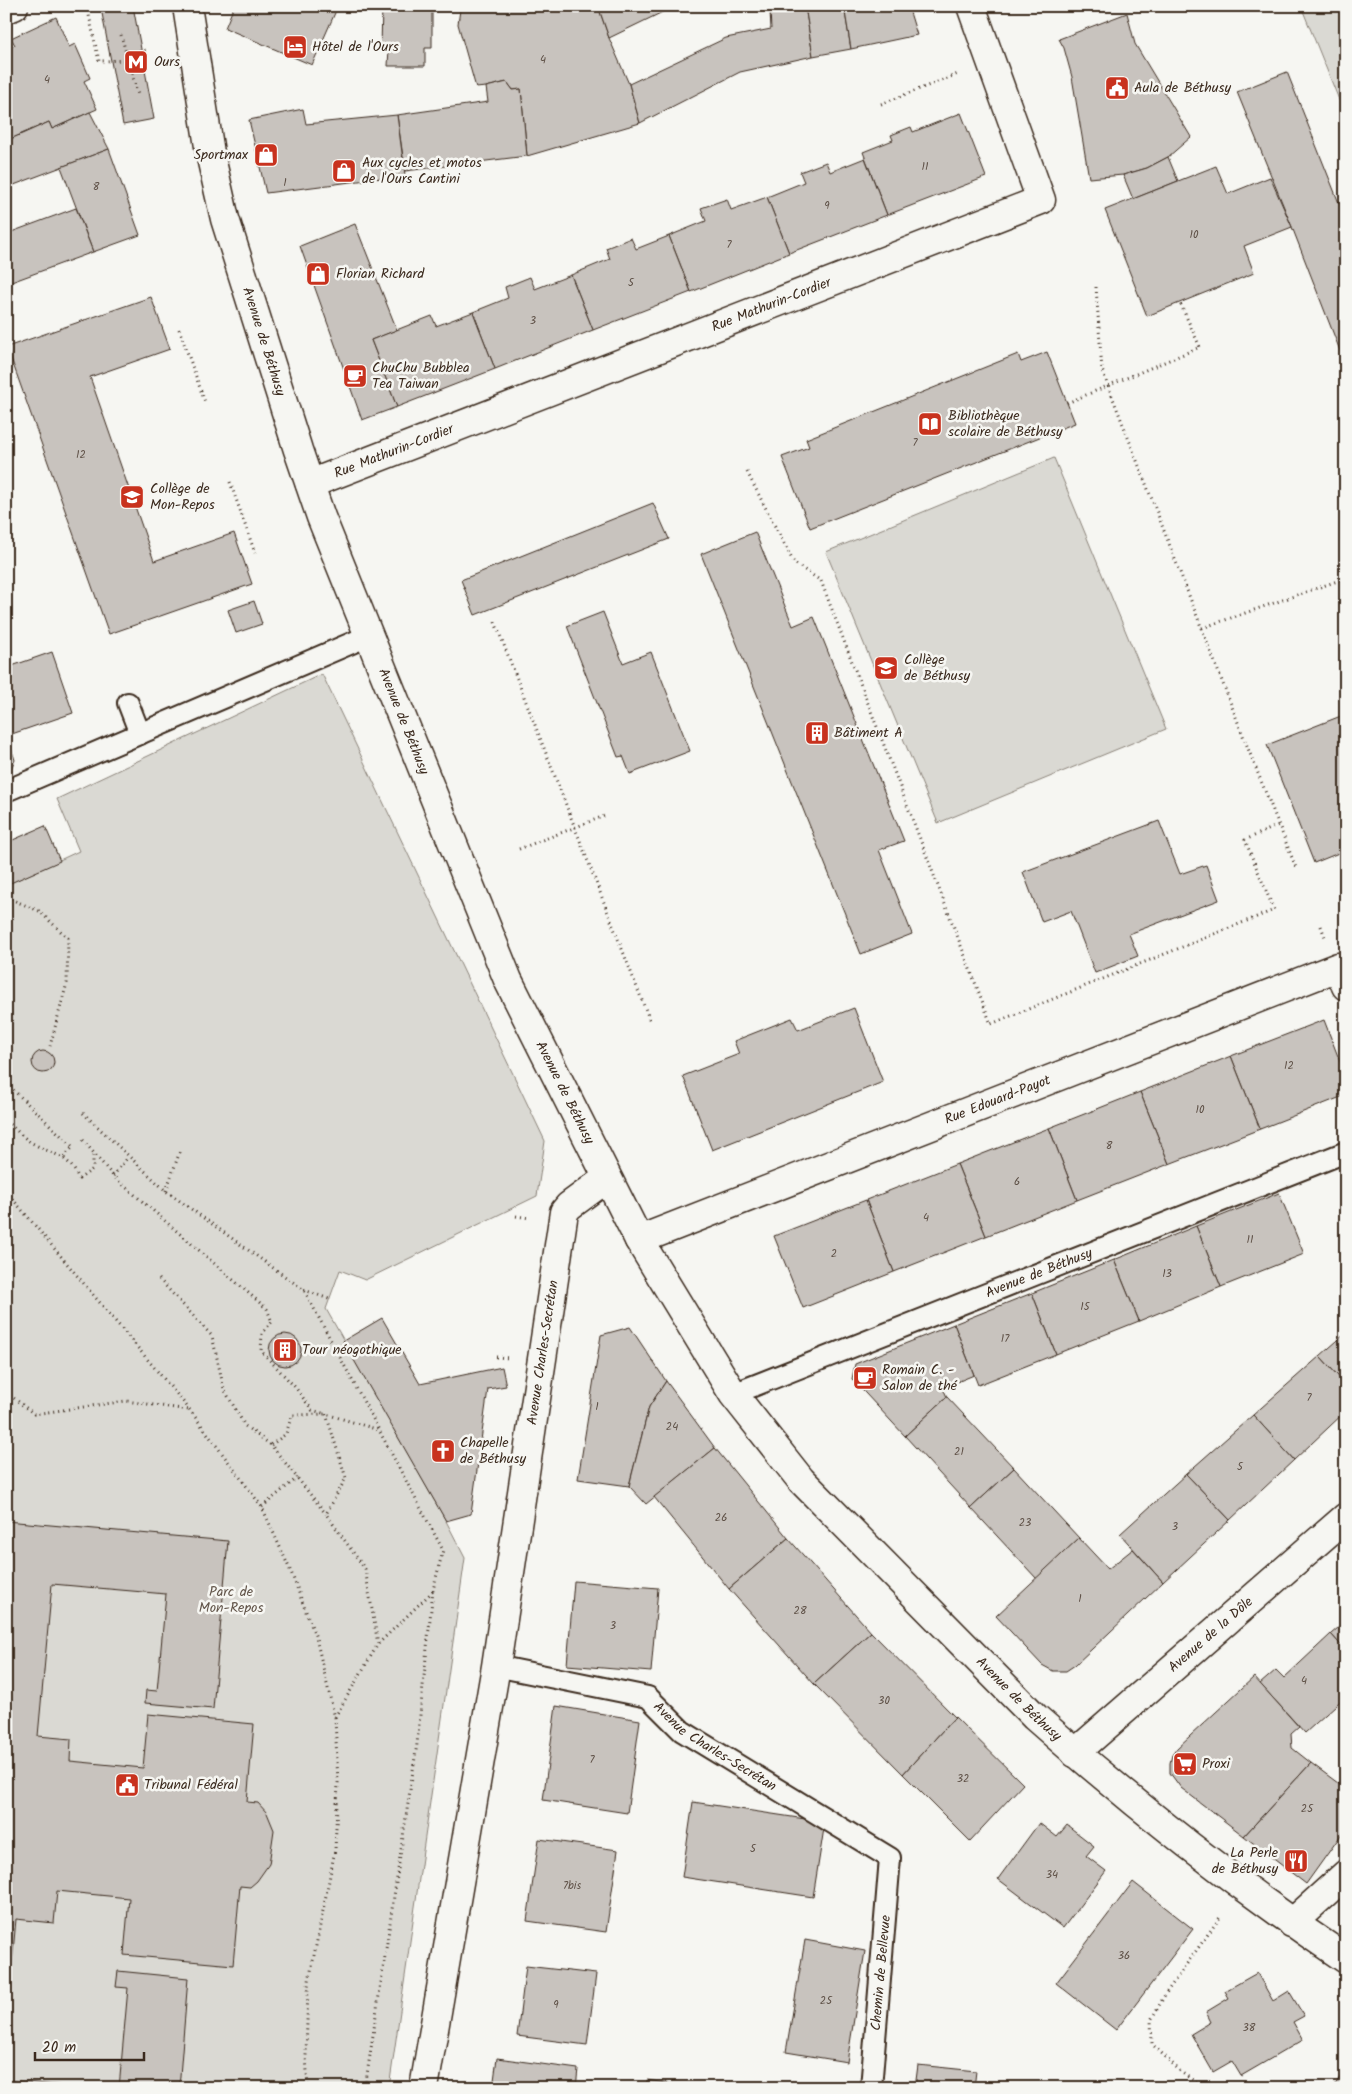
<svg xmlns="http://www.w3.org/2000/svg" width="1352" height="2094" viewBox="0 0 1352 2094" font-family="Kalam,sans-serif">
<rect width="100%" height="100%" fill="#f6f6f2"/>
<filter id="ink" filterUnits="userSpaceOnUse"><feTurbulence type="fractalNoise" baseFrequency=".02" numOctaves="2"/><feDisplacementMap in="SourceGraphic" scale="10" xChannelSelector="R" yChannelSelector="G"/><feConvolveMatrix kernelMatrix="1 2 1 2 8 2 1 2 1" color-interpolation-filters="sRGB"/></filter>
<g filter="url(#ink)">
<g fill="#dad9d3" stroke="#8a8278">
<polygon points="1301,6 1346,6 1346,117"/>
<polygon points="1054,458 1166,729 938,823 826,552"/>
<polygon points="322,674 545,1141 537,1196 365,1280 340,1270 326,1309 446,1521 465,1558 389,2088 6,2088 6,885 79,851 57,799"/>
</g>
<g fill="#c8c3be" stroke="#3b2a1e">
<polygon points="109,6 133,6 154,119 123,125 101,8"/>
<polygon points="234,6 338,6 312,65 225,28"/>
<polygon points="382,6 432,6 432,48 425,48 425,66 388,66 389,48 381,48"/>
<polygon points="470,6 598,6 609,38 629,84 640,123 527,156 521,89 513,90 507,82 486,87 476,88 458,24 460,10"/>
<polygon points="598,6 675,6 609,38"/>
<polygon points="789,6 805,6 813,56 740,72 640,123 629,84 726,38 771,29 770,11"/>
<polygon points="805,6 844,6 851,49 813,56"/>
<polygon points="844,6 908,6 917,35 851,49"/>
<polygon points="1127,13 1135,44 1191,137 1168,157 1147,168 1123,175 1089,178 1072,77 1064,48 1059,39"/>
<polygon points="56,17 69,47 75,44 90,78 84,81 97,109 52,129 49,122 6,141 6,49 15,45 11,38"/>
<polygon points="1287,72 1339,203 1346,201 1346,366 1292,227 1237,92"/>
<polygon points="507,82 513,90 521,89 527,156 405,171 397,115 488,102 486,87"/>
<polygon points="303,109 306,124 397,115 405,175 266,193 249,120"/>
<polygon points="90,112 109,149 6,188 6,141 49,122 52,129"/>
<polygon points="961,113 986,177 887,215 863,152 893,140 891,135 911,127 913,132"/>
<polygon points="109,149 140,235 93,252 61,167"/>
<polygon points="1168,157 1178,181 1133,199 1123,175 1147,168"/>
<polygon points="865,158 887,215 789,253 767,197 804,182 800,172 826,162 830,172"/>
<polygon points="1216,166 1228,194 1270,177 1292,227 1244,246 1254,273 1147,316 1105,210"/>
<polygon points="767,197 789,253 691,292 669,236 706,221 701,208 727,199 731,210"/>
<polygon points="76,208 93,252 6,284 6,234"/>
<polygon points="355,224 397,330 371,340 397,407 362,420 300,246"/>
<polygon points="669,236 691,292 593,330 571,275 610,259 606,248 631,238 636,249"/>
<polygon points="571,275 593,330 495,369 473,312 508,298 505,287 530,277 535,289"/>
<polygon points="151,297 170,349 90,377 154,561 234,533 252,584 109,634 7,347"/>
<polygon points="473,312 495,369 397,407 371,340 432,316 436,326"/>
<polygon points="1047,352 1075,423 810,528 782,457 809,447 806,439 1018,354 1021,362"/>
<polygon points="653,503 669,539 475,615 461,580"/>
<polygon points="755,532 793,626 814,617 904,841 879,850 912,934 861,954 701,554"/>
<polygon points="254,601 262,624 236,633 228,610"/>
<polygon points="603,612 623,663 651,652 690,751 630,774 623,756 618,757 567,626"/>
<polygon points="52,652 73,713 6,736 6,668"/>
<polygon points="1346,714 1346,850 1314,863 1267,745"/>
<polygon points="10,745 15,760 11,768 6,770 6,746"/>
<polygon points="1159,821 1180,874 1206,865 1219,900 1129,934 1138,956 1095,973 1071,911 1042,922 1023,872"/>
<polygon points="45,826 60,861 6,885 6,843"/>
<polygon points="854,1008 883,1082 712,1150 683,1076 739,1054 734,1041 792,1018 798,1030"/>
<polygon points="1324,1020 1346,1077 1346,1095 1260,1129 1231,1056"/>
<circle cx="43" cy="1062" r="11"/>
<polygon points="1231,1056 1260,1129 1169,1164 1140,1092"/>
<polygon points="1140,1092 1169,1164 1077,1200 1049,1128"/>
<polygon points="1049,1128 1077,1200 986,1236 957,1164"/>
<polygon points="957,1164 986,1236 894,1272 866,1200"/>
<polygon points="1279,1193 1304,1254 1221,1287 1196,1226"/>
<polygon points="866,1200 894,1272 803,1308 774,1236"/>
<polygon points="1196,1226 1221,1287 1139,1321 1114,1260"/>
<polygon points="1114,1260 1139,1321 1056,1354 1032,1293"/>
<polygon points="1032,1293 1056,1354 978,1385 954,1324"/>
<polygon points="382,1318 420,1384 502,1367 506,1386 488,1389 471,1514 446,1521 343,1341"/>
<polygon points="954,1324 974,1375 952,1384 951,1382 942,1386 947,1397 905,1436 852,1379 855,1364"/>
<polygon points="630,1327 666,1381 649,1407 629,1486 578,1479 601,1335"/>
<polygon points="1346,1333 1346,1385 1320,1356"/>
<circle cx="285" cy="1350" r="16"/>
<polygon points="1320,1356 1346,1385 1346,1411 1294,1460 1253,1415"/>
<polygon points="666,1381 715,1448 646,1504 629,1486 649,1407"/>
<polygon points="947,1397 1014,1468 971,1508 905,1436"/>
<polygon points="1253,1415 1294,1460 1230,1520 1186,1474"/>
<polygon points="715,1448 788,1538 729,1589 654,1497"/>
<polygon points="1014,1468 1079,1538 1037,1579 971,1508"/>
<polygon points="1186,1474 1230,1520 1163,1582 1120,1534"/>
<polygon points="6,1521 228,1541 213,1709 145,1703 146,1690 157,1691 166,1594 52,1584 38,1736 71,1739 70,1761 143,1768 148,1714 254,1724 247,1802 258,1803 267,1813 274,1830 269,1864 257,1881 250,1887 240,1886 233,1965 124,1955 129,1898 57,1891 54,1923 16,1919 6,2030"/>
<polygon points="788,1538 871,1632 814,1684 729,1589"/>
<polygon points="1079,1538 1108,1569 1133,1549 1163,1582 1075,1665 1066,1671 1053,1671 1042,1665 996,1616"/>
<polygon points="574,1581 658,1588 651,1672 567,1665"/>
<polygon points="1346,1621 1346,1651 1331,1634"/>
<polygon points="871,1632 955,1717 903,1774 814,1684"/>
<polygon points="1331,1634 1346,1651 1346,1696 1305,1733 1260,1684 1276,1670 1284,1678"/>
<polygon points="1254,1677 1299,1727 1291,1734 1292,1748 1311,1763 1244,1836 1181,1788 1170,1773 1170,1763 1172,1755 1177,1748"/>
<polygon points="556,1706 640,1720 627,1813 543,1800"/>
<polygon points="955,1717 1023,1784 970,1841 903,1774"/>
<polygon points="1311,1763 1346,1789 1346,1828 1306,1884 1244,1836"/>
<polygon points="693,1802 825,1822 813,1897 682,1877"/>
<polygon points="1039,1823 1057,1837 1067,1825 1094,1846 1086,1856 1106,1871 1063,1928 998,1879"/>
<polygon points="539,1839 618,1850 606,1932 527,1921"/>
<polygon points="1133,1882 1193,1929 1116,2030 1056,1983"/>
<polygon points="805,1940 865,1951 847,2062 786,2052"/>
<polygon points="526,1966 596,1974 587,2045 517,2036"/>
<polygon points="118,1971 188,1978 179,2088 119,2088 128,1988 116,1987"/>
<polygon points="1257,1973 1273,2001 1289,1991 1304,2016 1293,2022 1303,2040 1241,2076 1232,2061 1213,2072 1191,2034 1211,2022 1206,2012 1229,1998 1225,1991"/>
<polygon points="497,2058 578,2069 576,2088 493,2088"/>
<polygon points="918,2065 976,2071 974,2088 915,2088"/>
<polygon points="1346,2068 1346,2088 1333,2088"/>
<polygon points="6,2080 85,2088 6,2088"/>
<polygon points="647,2080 696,2088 646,2088"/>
</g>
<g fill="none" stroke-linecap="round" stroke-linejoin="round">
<defs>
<g id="lane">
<polyline points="128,703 140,734"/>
<polyline points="6,791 368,636"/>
<path id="s1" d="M733,1394L1346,1152"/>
<path id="s2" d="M496,1666L648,1697L682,1731L890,1858L871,2088"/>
</g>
<g id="street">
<polyline points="6,9 14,6"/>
<path id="s3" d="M310,484L1041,200L971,6"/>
<path id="s4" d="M639,1240L1338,967L1346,986"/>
<path id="s5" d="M1075,1753L1346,1517"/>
<polyline points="1292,1923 1346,1874"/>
<path id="s6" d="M424,2088L496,1666L564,1212L569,1206L607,1178"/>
</g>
<g id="secondary">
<path id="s7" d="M187,6L210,153L225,219L298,450L321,517L508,980L639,1240L733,1394L801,1480L1035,1717C1133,1804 1237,1886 1346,1959"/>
</g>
</defs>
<use href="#lane" stroke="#3b2a1e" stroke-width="24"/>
<use href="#street" stroke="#3b2a1e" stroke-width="31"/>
<use href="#secondary" stroke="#3b2a1e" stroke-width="31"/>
<g stroke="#3b2a1e" stroke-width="3" stroke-dasharray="1 4" stroke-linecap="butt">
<polyline points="87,6 99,61 129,60 141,51 148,49"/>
<polyline points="121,35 138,95"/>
<polyline points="881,104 958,74"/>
<polyline points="1096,287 1102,370 1249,751 1297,870"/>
<polyline points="179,329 205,402"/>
<polyline points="747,472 794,563 821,581 991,1024 1274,910 1245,840 1279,825"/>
<polyline points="230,482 255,553"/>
<polyline points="495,622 650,1021"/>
<polyline points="1202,628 1346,578"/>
<polyline points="519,849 607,815"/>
<polyline points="6,897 39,911 68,938 67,983 50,1046"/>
<polyline points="1321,926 1325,937"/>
<polyline points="6,1083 73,1147 64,1157"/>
<polyline points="83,1113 166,1191 304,1290 443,1550 433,1590 417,1744 365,2088"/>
<path d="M6,1121C15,1128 24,1139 34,1144C55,1156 68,1154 79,1179L93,1169V1155"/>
<polyline points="83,1140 113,1176 267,1309 272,1322 262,1333 261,1351 295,1387 312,1410 326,1414 346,1478 326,1514 365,1569 378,1644"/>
<polyline points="113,1176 128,1157"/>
<polyline points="6,1191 190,1410 262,1507 291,1572 316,1638 335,1718 338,1783 335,1850 308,1986 306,2056 308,2088"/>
<polyline points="166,1191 180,1151"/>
<polyline points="516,1216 530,1218"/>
<polyline points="159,1279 212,1336 224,1389 245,1426 271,1445 326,1514"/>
<polyline points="304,1290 329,1299"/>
<polyline points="496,1357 510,1358"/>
<polyline points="6,1392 34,1414 126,1401 189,1410"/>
<polyline points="271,1445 286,1434 292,1415 326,1414 379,1430"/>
<polyline points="262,1507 297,1478"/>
<polyline points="335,1717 378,1644 433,1591"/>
<polyline points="1205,2088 1182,2073 1152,2044 1151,2020 1166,1993 1221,1916"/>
</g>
<use href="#lane" stroke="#f6f6f2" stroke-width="20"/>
<use href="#street" stroke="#f6f6f2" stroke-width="28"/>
<use href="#secondary" stroke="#f6f6f2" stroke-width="28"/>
<polyline stroke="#3b2a1e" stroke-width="3" stroke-dasharray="1 4" stroke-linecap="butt" points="1067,403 1200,347 1180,303"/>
</g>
</g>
<defs>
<symbol id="hotel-square" viewBox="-11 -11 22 22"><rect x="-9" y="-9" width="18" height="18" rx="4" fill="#c8321e" stroke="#f6f6f2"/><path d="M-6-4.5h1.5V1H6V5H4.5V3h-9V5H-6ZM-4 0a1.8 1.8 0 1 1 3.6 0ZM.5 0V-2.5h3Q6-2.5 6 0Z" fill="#fff"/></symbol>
<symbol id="metro-square" viewBox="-11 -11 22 22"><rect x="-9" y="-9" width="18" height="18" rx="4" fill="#c8321e" stroke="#f6f6f2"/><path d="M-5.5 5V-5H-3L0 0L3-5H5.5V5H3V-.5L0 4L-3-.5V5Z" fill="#fff"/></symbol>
<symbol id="civic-square" viewBox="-11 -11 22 22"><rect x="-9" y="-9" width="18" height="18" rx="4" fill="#c8321e" stroke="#f6f6f2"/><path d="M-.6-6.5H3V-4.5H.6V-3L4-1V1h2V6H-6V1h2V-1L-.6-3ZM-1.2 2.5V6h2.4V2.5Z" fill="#fff"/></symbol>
<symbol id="shop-square" viewBox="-11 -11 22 22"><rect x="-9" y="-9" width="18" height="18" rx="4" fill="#c8321e" stroke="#f6f6f2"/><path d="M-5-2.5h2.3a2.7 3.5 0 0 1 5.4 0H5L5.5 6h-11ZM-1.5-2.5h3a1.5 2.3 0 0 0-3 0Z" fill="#fff"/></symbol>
<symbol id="cafe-square" viewBox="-11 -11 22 22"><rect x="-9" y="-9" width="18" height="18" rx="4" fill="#c8321e" stroke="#f6f6f2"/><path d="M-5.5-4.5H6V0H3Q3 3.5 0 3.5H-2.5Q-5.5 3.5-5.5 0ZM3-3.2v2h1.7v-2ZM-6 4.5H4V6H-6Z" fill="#fff"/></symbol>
<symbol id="library-square" viewBox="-11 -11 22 22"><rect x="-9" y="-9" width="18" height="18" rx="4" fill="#c8321e" stroke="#f6f6f2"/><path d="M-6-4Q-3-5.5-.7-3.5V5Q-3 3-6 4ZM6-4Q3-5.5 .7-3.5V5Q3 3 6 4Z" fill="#fff"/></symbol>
<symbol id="school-square" viewBox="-11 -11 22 22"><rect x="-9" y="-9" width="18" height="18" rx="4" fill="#c8321e" stroke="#f6f6f2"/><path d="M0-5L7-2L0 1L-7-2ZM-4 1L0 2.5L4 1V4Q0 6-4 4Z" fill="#fff"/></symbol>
<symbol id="building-square" viewBox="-11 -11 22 22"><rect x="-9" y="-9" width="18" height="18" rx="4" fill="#c8321e" stroke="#f6f6f2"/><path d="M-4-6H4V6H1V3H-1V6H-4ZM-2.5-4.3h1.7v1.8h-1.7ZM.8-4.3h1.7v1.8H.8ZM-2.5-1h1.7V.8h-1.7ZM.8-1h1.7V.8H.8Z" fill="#fff"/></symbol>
<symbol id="church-square" viewBox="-11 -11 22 22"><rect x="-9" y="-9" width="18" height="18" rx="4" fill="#c8321e" stroke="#f6f6f2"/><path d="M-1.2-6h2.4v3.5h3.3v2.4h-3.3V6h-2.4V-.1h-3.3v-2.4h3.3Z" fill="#fff"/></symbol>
<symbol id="supermarket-square" viewBox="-11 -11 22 22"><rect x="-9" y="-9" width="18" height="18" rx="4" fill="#c8321e" stroke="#f6f6f2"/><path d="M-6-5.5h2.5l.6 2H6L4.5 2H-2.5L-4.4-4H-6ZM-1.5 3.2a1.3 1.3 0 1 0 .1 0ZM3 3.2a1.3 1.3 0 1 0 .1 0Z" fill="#fff"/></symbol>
<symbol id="restaurant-square" viewBox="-11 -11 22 22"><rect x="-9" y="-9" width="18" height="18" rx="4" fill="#c8321e" stroke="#f6f6f2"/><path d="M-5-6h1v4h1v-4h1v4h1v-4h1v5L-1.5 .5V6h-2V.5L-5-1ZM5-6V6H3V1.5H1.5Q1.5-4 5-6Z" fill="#fff"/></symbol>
</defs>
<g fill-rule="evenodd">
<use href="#hotel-square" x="281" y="33" width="28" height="28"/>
<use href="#metro-square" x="122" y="48" width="28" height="28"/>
<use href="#civic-square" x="1103" y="74" width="28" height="28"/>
<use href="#shop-square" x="252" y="141" width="28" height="28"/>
<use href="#shop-square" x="330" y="157" width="28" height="28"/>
<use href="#shop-square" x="304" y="260" width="28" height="28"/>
<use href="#cafe-square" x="341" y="362" width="28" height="28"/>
<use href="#library-square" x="916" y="410" width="28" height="28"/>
<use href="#school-square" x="118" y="483" width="28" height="28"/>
<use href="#school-square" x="872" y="654" width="28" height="28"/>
<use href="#building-square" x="803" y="719" width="28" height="28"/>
<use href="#building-square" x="271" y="1336" width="28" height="28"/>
<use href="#cafe-square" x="851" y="1364" width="28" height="28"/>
<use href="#church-square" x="429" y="1437" width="28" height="28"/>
<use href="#supermarket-square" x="1171" y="1750" width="28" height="28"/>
<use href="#civic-square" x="113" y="1771" width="28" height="28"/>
<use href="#restaurant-square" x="1282" y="1847" width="28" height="28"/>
</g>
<g text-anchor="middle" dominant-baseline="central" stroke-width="5" stroke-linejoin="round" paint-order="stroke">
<g font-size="11" fill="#5e5046">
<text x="543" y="60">4</text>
<text x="47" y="80">4</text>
<text x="925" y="167">11</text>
<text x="285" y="183">1</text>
<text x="96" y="187">8</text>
<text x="827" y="206">9</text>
<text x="1194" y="235">10</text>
<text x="729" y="245">7</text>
<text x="631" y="283">5</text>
<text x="533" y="321">3</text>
<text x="915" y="443">7</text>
<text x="81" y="455">12</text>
<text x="1289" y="1066">12</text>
<text x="1200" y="1110">10</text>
<text x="1109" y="1146">8</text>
<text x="1017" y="1182">6</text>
<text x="926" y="1218">4</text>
<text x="1250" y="1240">11</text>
<text x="834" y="1254">2</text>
<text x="1167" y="1274">13</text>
<text x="1085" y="1307">15</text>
<text x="1005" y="1339">17</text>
<text x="1309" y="1398">7</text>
<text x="597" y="1407">1</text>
<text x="672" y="1427">24</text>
<text x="959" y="1452">21</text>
<text x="1240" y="1467">5</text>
<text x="721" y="1518">26</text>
<text x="1025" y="1523">23</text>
<text x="1175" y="1527">3</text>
<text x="1080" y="1599">1</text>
<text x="800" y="1611">28</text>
<text x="613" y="1626">3</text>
<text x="1304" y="1681">4</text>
<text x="884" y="1701">30</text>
<text x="592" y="1760">7</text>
<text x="963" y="1779">32</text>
<text x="1307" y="1809">25</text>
<text x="753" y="1849">5</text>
<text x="1052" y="1875">34</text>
<text x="572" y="1886">7bis</text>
<text x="1124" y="1956">36</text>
<text x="826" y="2001">25</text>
<text x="556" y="2005">9</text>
<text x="1249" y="2028">38</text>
</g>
<g font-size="14" fill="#3b2a1e" stroke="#f6f6f2" text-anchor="start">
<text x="312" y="47">Hôtel de l'Ours</text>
<text x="154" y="62">Ours</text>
<text x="1134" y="88">Aula de Béthusy</text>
<text x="248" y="155" text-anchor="end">Sportmax</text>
<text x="362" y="163">Aux cycles et motos<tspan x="362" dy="16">de l'Ours Cantini</tspan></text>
<text x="336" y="274">Florian Richard</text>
<text x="372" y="368">ChuChu Bubblea<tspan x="372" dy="16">Tea Taiwan</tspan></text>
<text x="948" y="416">Bibliothèque<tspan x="948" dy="16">scolaire de Béthusy</tspan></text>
<text x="150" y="489">Collège de<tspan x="150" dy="16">Mon-Repos</tspan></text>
<text x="904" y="660">Collège<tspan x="904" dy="16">de Béthusy</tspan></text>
<text x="834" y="733">Bâtiment A</text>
<text x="302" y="1350">Tour néogothique</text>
<text x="882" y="1370">Romain C. -<tspan x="882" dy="16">Salon de thé</tspan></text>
<text x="460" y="1443">Chapelle<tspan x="460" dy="16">de Béthusy</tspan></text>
<text x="1202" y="1764">Proxi</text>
<text x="144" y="1785">Tribunal Fédéral</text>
<text x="1278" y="1853" text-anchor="end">La Perle<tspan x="1278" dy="16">de Béthusy</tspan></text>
</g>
<g font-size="14" fill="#3b2a1e" stroke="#f6f6f2">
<text stroke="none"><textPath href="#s3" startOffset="495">Rue Mathurin-Cordier</textPath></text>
<text stroke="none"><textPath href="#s7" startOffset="345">Avenue de Béthusy</textPath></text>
<text stroke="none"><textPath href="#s3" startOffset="90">Rue Mathurin-Cordier</textPath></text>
<text stroke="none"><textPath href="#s7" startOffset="750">Avenue de Béthusy</textPath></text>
<text stroke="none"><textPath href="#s7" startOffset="1155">Avenue de Béthusy</textPath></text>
<text stroke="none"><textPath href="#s4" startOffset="385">Rue Edouard-Payot</textPath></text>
<text stroke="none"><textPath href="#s1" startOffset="329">Avenue de Béthusy</textPath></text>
<text stroke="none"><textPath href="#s6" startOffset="745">Avenue Charles-Secrétan</textPath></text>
<text stroke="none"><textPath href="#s5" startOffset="180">Avenue de la Dôle</textPath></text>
<text stroke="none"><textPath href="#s7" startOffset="1919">Avenue de Béthusy</textPath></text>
<text stroke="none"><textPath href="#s2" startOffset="239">Avenue Charles-Secrétan</textPath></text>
<text transform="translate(881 1973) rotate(-85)">Chemin de Bellevue</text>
</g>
<g font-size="14" fill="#63564b" stroke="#f6f6f2">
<text x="231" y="1592">Parc de<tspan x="231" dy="16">Mon-Repos</tspan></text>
</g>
</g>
<rect width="1352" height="2094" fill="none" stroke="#f6f6f2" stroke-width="25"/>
<rect x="12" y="12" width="1327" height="2069" fill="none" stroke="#3b2a1e" stroke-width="2" filter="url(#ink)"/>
<path d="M35 2052v8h109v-8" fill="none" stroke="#3b2a1e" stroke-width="2.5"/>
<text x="42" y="2052" font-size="15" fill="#3b2a1e" stroke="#f6f6f2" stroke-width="4" paint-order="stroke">20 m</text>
</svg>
